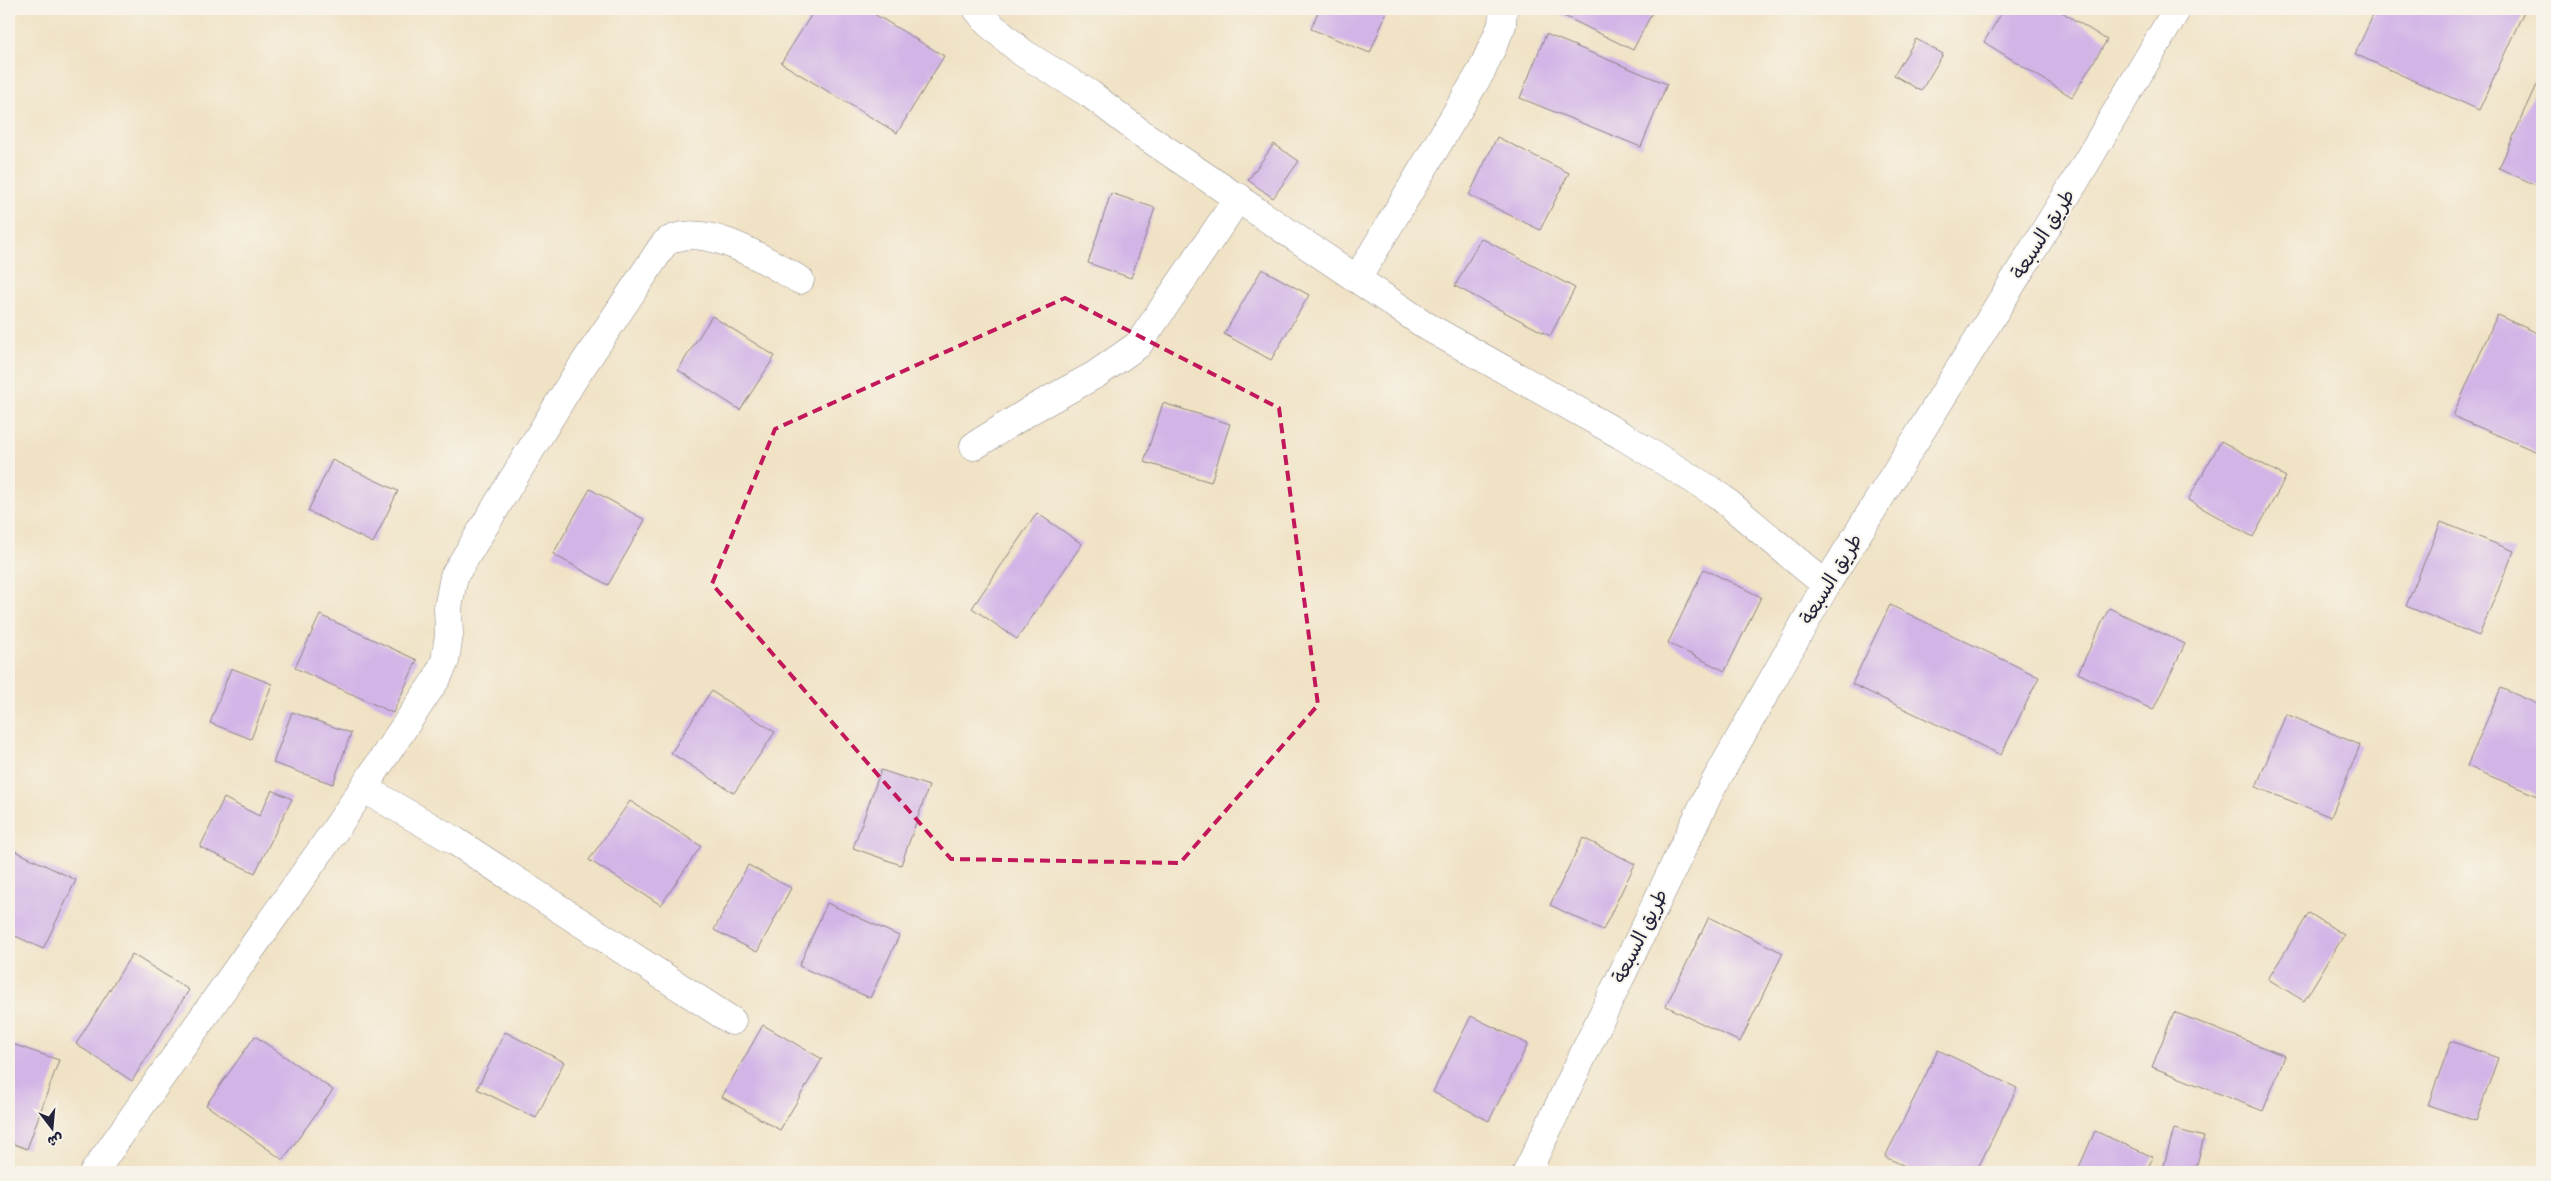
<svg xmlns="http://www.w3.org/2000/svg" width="2551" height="1181" viewBox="0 0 2551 1181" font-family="Caveat,'Playpen Sans Arabic',sans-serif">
<rect width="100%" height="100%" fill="#f7f3e8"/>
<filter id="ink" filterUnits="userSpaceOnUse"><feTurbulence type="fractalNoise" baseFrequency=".02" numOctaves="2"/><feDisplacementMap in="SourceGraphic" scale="10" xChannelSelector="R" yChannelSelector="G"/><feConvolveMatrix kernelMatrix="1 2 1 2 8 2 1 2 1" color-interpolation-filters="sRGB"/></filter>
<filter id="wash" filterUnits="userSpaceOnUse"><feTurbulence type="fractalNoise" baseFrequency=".0096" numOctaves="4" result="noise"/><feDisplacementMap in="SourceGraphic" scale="20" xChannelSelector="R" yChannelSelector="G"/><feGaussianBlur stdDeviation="1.12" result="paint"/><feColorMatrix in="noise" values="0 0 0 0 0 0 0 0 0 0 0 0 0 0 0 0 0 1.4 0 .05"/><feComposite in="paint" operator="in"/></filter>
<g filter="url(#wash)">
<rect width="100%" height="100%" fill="#f0e2c5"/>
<g id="blocks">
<g fill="#d2b4e7">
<polygon points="815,9 866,9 944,56 897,133 781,63"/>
<polygon points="1319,9 1388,9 1370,53 1311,29"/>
<polygon points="1560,9 1654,9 1633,50 1558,13"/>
<polygon points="2004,9 2057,9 2107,40 2072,97 1984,42"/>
<polygon points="2376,9 2525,9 2479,110 2355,54"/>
<polygon points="1546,34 1667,84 1641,147 1520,98"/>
<polygon points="1916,39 1943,54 1921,91 1894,75"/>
<polygon points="2542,74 2542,188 2499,168"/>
<polygon points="1497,137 1569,173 1540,230 1469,195"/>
<polygon points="1274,144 1299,161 1273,198 1248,180"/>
<polygon points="1111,193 1155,208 1131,278 1088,263"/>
<polygon points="1481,238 1575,288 1550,336 1455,286"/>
<polygon points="1262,269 1309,295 1271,360 1224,334"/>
<polygon points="2497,315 2542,335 2542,454 2453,416"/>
<polygon points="712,316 775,356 740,410 678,370"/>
<polygon points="1163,403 1230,424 1211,482 1144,462"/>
<polygon points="2221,441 2286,477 2253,537 2188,500"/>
<polygon points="332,460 398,491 373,543 308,511"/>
<polygon points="590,489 645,520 608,585 553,554"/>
<polygon points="1037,513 1082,544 1017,639 972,608"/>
<polygon points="2441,522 2514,551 2479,636 2406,606"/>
<polygon points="1704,569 1761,597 1725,671 1668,643"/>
<polygon points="1890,605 2039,677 2001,755 1852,684"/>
<polygon points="2109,608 2185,644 2153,710 2078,673"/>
<polygon points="320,615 417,660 393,713 295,668"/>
<polygon points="231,668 272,684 251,739 210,723"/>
<polygon points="2501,688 2542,706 2542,798 2467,766"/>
<polygon points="711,691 775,732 734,793 671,753"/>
<polygon points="292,712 351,733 333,784 273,763"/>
<polygon points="2286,714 2360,745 2331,817 2256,787"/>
<polygon points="881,770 929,786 901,865 853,848"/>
<polygon points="272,790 292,799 255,873 200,847 224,798 259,816"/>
<polygon points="630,801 701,846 661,905 589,860"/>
<polygon points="1583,838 1635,864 1603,930 1550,905"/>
<polygon points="13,850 76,880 43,949 9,933 9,859"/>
<polygon points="748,865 791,888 757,952 714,930"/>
<polygon points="827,903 899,936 870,998 799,966"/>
<polygon points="2309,913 2344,935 2304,1001 2268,979"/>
<polygon points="1709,917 1783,953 1740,1042 1666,1006"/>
<polygon points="132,954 189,990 132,1081 76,1044"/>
<polygon points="2174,1012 2285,1056 2263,1111 2152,1067"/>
<polygon points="1471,1016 1528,1044 1489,1121 1433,1092"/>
<polygon points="763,1025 822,1059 780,1130 722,1097"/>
<polygon points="505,1032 564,1062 536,1118 477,1089"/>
<polygon points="255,1036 333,1090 283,1160 206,1105"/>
<polygon points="2451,1041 2498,1058 2476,1121 2428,1105"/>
<polygon points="9,1043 59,1060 27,1149 9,1142"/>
<polygon points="1938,1050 2017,1088 1976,1172 1918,1172 1885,1157"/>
<polygon points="2174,1129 2204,1137 2195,1172 2162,1172"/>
<polygon points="2095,1131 2153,1157 2146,1172 2077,1172"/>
</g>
</g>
</g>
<g filter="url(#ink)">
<use href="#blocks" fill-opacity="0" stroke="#898280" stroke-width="1"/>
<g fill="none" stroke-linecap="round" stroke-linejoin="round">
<defs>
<g id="minor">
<polyline points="977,9 988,23 1023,53 1090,94 1141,133 1428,327 1621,435 1717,494 1826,585"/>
<polyline points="1357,279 1482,70 1502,25 1503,9"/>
<polyline points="974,446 1031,410 1095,375 1138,345 1239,197"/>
<polyline points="363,788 455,841 732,1021"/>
<path d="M94,1172L333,833L437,678L445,661L449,635L448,608L454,576L573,380L656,256C659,251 663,244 668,241C705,220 768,262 800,280"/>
</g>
<polyline id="tertiary" points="1527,1172 1711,789 1826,585 2076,180 2177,9"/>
</defs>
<use href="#minor" stroke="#898280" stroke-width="29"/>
<use href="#tertiary" stroke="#898280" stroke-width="29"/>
<use href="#minor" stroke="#fff" stroke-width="28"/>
<use href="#tertiary" stroke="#fff" stroke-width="28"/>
</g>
</g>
<path fill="none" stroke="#c2185b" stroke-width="4" stroke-dasharray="10 6" stroke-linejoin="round" d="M1065,298L1279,408L1318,705L1180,863L951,859L712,584L775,429Z"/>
<g text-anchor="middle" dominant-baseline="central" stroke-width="4" stroke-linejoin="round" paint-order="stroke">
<g font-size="20" fill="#22223b" stroke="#f7f3e8">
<text transform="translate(2043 234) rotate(-58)">طريق السبعة</text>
<text transform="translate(1831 579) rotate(-59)">طريق السبعة</text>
<text transform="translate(1640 936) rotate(-64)">طريق السبعة</text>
</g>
</g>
<rect width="2551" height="1181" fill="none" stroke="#f7f3e8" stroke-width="30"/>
<g transform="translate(52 1128) rotate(164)" stroke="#f7f3e8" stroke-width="4" paint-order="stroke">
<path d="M0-4L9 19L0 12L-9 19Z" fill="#22223b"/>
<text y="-8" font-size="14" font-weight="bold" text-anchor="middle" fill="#22223b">ش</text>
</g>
</svg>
